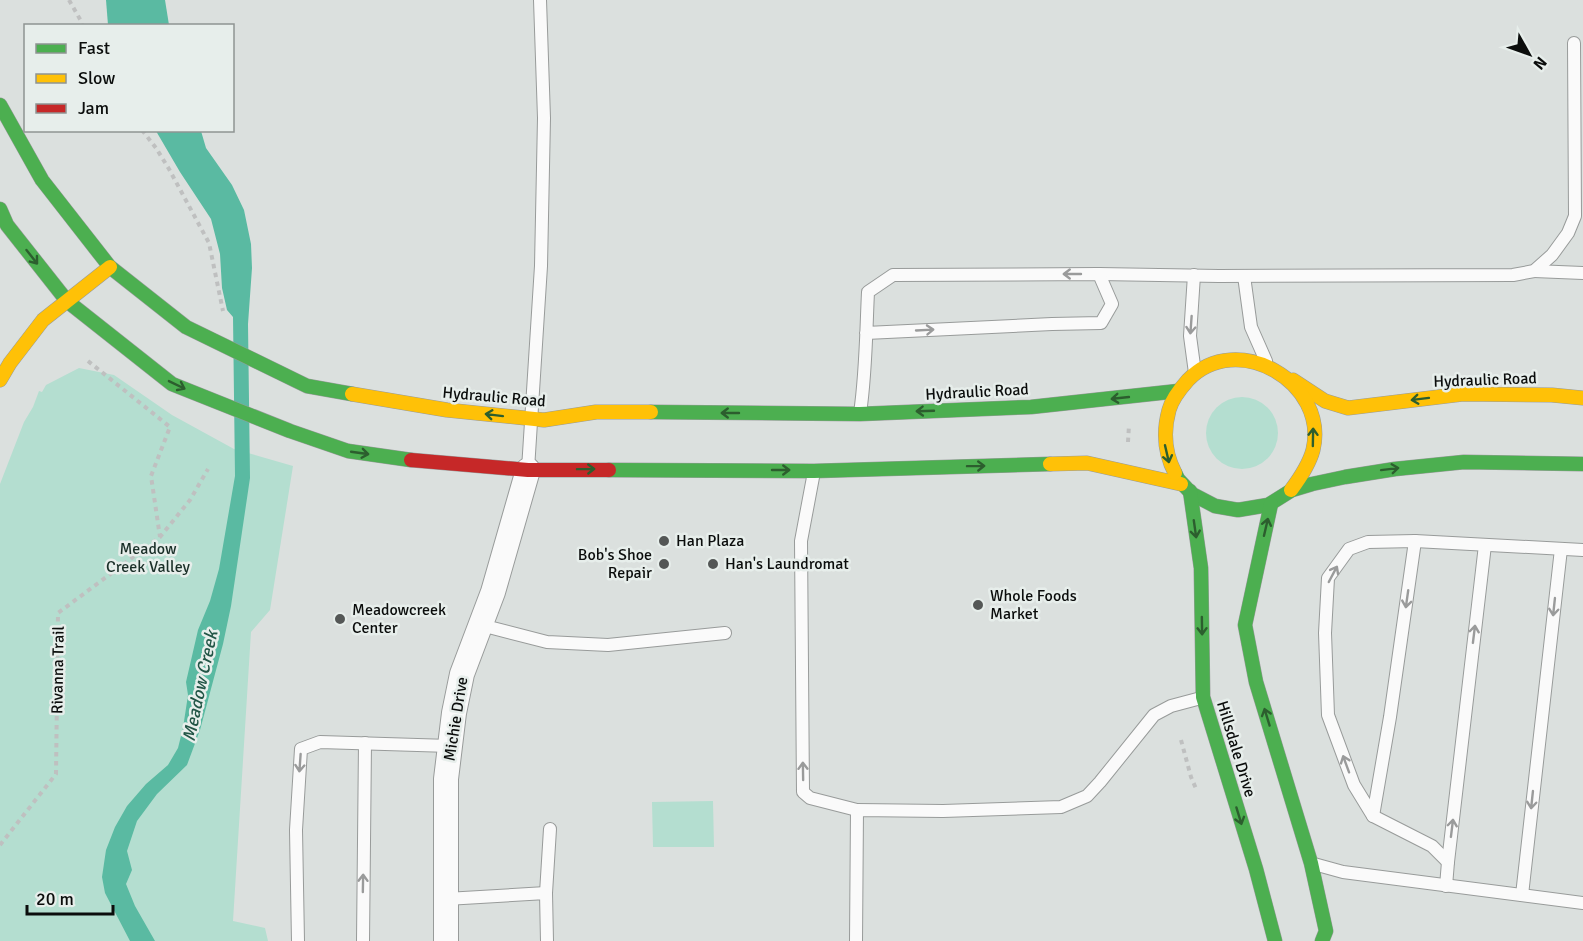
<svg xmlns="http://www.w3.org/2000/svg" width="1583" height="941" viewBox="0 0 1583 941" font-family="Signika,sans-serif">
<rect width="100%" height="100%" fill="#dbe0de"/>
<g fill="#b4ded0">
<polygon points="79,368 114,375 172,415 234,449 293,466 270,610 251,632 233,921 265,928 268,941 0,941 0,484 24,422 33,407 39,391 42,392 46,385"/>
<circle cx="1242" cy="433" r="36"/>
<polygon points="713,801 714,847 653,847 652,802"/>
</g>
<g fill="#5abaa2">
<polygon points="106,0 165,0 169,25 108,25"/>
<polygon points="156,131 201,131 206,148 232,185 244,210 251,244 252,268 248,324 250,478 231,606 223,644 200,730 187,765 157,794 137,821 127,851 132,870 126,884 135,906 155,941 130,941 105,893 102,877 106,850 115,827 127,806 146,784 168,765 178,748 183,728 188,695 186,682 198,630 210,601 219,569 235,476 233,317 227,310 222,288 220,254 211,219 180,172"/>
</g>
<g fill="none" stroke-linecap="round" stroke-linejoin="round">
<defs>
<g id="lane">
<polyline points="1534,271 1583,273"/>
<polyline points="1099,274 1219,276 1513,275 1534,271 1552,255 1568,233 1575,216 1574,43"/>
<polyline points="1194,275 1190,336 1195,373"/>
<polyline points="1244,276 1251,327 1266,361"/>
<path d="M860,413C866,373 866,333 868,292L893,275L1099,274L1112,304L1101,323L1052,324L866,333"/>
<polyline points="528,469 541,266 544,118 540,0"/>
<polyline points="814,472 801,541 803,792 810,798 857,810"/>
<polyline points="481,625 547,642 608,645 725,633"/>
<polyline points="1373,816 1390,717 1415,541"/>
<polyline points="1448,862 1432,846 1373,816 1354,785 1328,715 1325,633 1328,578 1349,549 1368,542 1415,541 1583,550"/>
<polyline points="1314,864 1343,872 1583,903"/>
<polyline points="1446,886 1448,862 1485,545"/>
<polyline points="546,893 550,829"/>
<polyline points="1522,895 1561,549"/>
<polyline points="446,899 546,893 547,941"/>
<polyline points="298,941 296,830 301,749 320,742 450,746"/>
<polyline points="363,941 365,743"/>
<polyline points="856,941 857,810 943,811 1061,807 1087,796 1100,782 1154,715 1171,706 1201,698"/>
</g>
<polyline id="street" points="446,941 446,779 454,713 462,674 493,592 528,470"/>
<g id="fast">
<polyline points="0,105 42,180 110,267 186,327 307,386 352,394"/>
<polyline points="0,209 7,225 67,301 172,384 290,431 348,451 411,460"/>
<polyline points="651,412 860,414 1031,407 1178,391"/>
<polyline points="609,470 814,471 1050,464"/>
<polyline points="1175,473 1178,479 1192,494 1215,506 1238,510 1268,505 1292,490 1312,484 1345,477 1395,469 1464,462 1583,464"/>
<polyline points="1190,491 1201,568 1203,697 1256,869 1275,941"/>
<polyline points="1271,504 1245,625 1256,682 1311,863 1326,931 1322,941"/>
</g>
<g id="slow">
<polyline points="0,380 10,363 43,320 110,267"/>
<polyline points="1293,380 1325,401 1348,408 1463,394 1552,395 1583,398"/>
<polyline points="352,394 447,410 544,420 596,412 651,412"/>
<polyline points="1050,464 1087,463 1181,484"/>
<path d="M1175,473C1164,452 1163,432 1169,410C1172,399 1180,389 1188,380C1237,329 1329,383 1313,450C1309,465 1300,478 1291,490"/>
</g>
<polyline id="jam" points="411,460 528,470 609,470"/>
</defs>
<use href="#lane" stroke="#989b9a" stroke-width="14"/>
<use href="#street" stroke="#989b9a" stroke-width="26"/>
<use href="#fast" stroke="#989b9a" stroke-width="15"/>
<use href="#slow" stroke="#989b9a" stroke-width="15"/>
<use href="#jam" stroke="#989b9a" stroke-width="15"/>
<g stroke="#bfc0c0" stroke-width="4" stroke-dasharray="4.5 4.5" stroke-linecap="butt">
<polyline points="69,0 81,21 82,26"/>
<polyline points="142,130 156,148 169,169 209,243 223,311"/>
<polyline points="88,361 170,427 151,476 160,537"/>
<polyline points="1128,442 1129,425"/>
<polyline points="1181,740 1191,777 1197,791"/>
<polyline points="0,845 56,774 58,613 160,537 190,500 208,469"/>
</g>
<use href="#lane" stroke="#fafafa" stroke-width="12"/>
<use href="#street" stroke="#fafafa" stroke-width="24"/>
<use href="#fast" stroke="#4caf50" stroke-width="14"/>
<use href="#slow" stroke="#ffc107" stroke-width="14"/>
<use href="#jam" stroke="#c62828" stroke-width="14"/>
</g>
<defs><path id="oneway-shaft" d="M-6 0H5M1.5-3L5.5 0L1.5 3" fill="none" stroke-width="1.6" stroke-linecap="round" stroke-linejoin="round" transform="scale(1.5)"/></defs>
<g stroke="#2c5e2e">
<use href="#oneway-shaft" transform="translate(32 257) rotate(52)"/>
<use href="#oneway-shaft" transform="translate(177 385) rotate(26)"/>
<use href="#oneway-shaft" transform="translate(1120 398) rotate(174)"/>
<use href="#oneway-shaft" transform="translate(1420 399) rotate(173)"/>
<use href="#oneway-shaft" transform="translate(925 411) rotate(178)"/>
<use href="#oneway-shaft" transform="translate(730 413) rotate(-180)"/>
<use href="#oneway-shaft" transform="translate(494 415) rotate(-173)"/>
<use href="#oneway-shaft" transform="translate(1313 437) rotate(-89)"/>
<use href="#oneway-shaft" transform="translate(360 453) rotate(8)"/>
<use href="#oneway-shaft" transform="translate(1167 454) rotate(77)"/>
<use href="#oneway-shaft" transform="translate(976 466) rotate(-1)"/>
<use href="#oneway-shaft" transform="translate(586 469) rotate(-1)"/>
<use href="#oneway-shaft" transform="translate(1390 469) rotate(-7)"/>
<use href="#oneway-shaft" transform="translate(781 470)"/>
<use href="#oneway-shaft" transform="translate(1266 527) rotate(-77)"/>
<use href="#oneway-shaft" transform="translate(1195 529) rotate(82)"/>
<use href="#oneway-shaft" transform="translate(1202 626) rotate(89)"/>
<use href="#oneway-shaft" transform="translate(1267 717) rotate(-107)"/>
<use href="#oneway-shaft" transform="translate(1239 816) rotate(73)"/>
</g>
<g stroke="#9a9b9b">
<use href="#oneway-shaft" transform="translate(1072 274) rotate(-180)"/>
<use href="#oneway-shaft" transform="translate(1191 325) rotate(94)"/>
<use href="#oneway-shaft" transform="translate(925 330) rotate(-3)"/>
<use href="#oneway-shaft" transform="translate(1333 574) rotate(-62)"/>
<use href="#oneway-shaft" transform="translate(1407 599) rotate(98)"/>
<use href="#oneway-shaft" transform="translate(1554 607) rotate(96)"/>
<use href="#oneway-shaft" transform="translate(1474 634) rotate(-83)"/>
<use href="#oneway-shaft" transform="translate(300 763) rotate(94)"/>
<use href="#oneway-shaft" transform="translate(1346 764) rotate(-110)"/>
<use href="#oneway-shaft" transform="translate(803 771) rotate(-91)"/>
<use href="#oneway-shaft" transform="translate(1532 800) rotate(96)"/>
<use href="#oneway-shaft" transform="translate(1452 828) rotate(-83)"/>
<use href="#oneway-shaft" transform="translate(363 883) rotate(-89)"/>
</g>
<g fill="#545756" stroke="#e7eeeb" stroke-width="2">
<circle cx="664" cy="541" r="6"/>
<circle cx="664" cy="564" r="6"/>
<circle cx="713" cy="564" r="6"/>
<circle cx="978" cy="605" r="6"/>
<circle cx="340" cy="619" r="6"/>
</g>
<g text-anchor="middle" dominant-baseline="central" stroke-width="5" stroke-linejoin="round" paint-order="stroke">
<g font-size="16" fill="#0b0d0c" stroke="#e7eeeb">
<text transform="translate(1485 380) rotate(-2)">Hydraulic Road</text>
<text transform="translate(977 392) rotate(-3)">Hydraulic Road</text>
<text transform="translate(494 397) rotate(5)">Hydraulic Road</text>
<text transform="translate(58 670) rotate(-89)">Rivanna Trail</text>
<text transform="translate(456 719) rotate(-81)">Michie Drive</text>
<text transform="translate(1236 749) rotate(73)">Hillsdale Drive</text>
</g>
<g font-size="16" fill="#0b0d0c" stroke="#e7eeeb" text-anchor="start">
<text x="676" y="541">Han Plaza</text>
<text x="652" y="555" text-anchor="end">Bob's Shoe<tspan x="652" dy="18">Repair</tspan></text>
<text x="725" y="564">Han's Laundromat</text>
<text x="990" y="596">Whole Foods<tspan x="990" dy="18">Market</tspan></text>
<text x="352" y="610">Meadowcreek<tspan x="352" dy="18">Center</tspan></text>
</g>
<g font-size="16" fill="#1a2f28" stroke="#e7eeeb">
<text x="148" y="549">Meadow<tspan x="148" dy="18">Creek Valley</tspan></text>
</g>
<g font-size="18" font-style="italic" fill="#225546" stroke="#e7eeeb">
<text transform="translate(200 686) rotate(-78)">Meadow Creek</text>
</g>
</g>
<rect x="24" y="24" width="210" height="108" fill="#e7eeeb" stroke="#8f9492" stroke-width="1.5"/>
<rect x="36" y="44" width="30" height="9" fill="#4caf50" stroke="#8f9492" stroke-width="1.5"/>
<text x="78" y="54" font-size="18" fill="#0b0d0c">Fast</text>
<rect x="36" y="74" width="30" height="9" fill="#ffc107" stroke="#8f9492" stroke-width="1.5"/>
<text x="78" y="84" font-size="18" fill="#0b0d0c">Slow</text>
<rect x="36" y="104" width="30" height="9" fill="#c62828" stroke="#8f9492" stroke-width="1.5"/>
<text x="78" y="114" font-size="18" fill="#0b0d0c">Jam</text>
<g transform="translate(1529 54) rotate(130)" stroke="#e7eeeb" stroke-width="4.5" paint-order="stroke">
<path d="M0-4.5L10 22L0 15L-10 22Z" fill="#0b0d0c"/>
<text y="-9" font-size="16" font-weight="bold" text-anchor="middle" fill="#0b0d0c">N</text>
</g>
<path d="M27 905v9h86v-9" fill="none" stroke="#0b0d0c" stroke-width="3"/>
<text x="36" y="905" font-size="18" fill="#0b0d0c" stroke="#e7eeeb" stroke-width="4.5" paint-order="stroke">20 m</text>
</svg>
